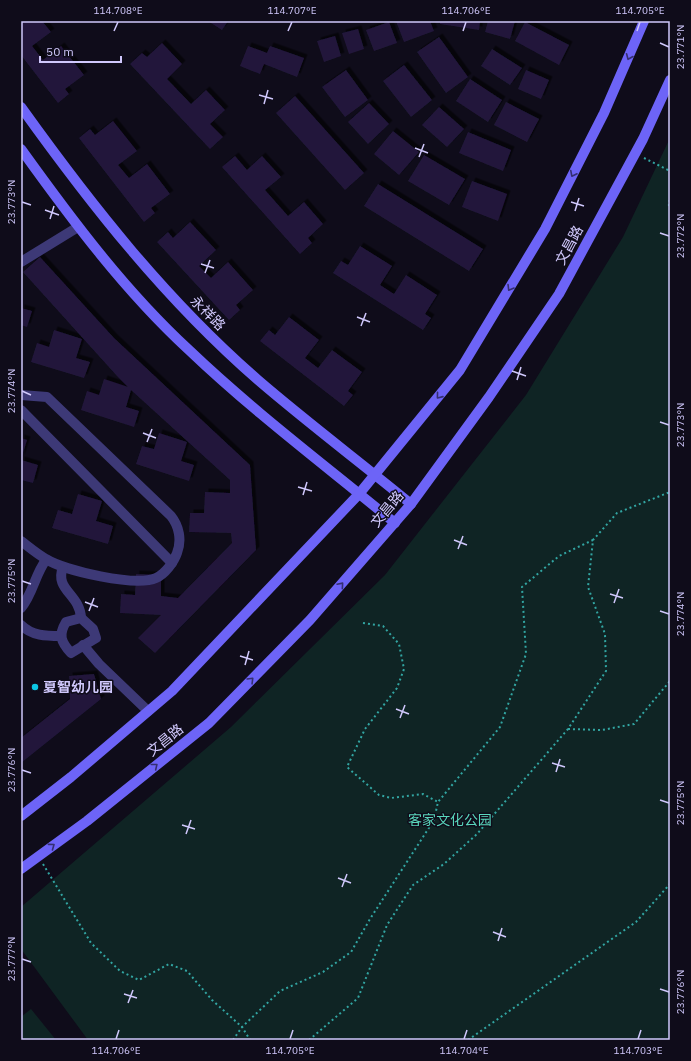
<svg xmlns="http://www.w3.org/2000/svg" width="691" height="1061" viewBox="0 0 691 1061" font-family="'IBM Plex Sans','Noto Sans SC',sans-serif">
<defs>
<filter id="shadow"><feDropShadow dx="3.5" dy="-3.5" stdDeviation="0" flood-color="#0009"/></filter>
</defs>
<rect width="100%" height="100%" fill="#0f0c1a"/>
<g fill="#0f2424">
<polygon points="670,138 670,1040 88,1040 21,949 21,907 231,727 385,575 526,395 623,237"/>
<polygon points="31,1009 56,1040 21,1040 21,1017"/>
</g>
<g fill="#21193a" filter="url(#shadow)">
<polygon points="21,21 42,21 51,32 32,46 43,60 61,46 84,75 65,89 69,94 58,103 21,55"/>
<polygon points="208,21 228,21 222,30"/>
<polygon points="396,21 430,21 434,31 404,42"/>
<polygon points="440,21 480,21 479,30 440,24"/>
<polygon points="488,21 515,21 510,39 485,32"/>
<polygon points="389,22 397,43 374,51 366,30"/>
<polygon points="525,22 569,45 559,65 515,41"/>
<polygon points="358,29 364,49 349,54 342,33"/>
<polygon points="335,36 341,56 324,62 317,41"/>
<polygon points="439,37 468,77 446,93 417,52"/>
<polygon points="162,43 182,64 167,79 191,104 206,90 225,110 210,124 223,137 210,149 130,64 142,53 147,57"/>
<polygon points="248,46 267,53 270,46 304,58 297,77 264,64 260,74 240,66"/>
<polygon points="492,49 522,68 510,85 481,66"/>
<polygon points="404,65 432,100 411,117 383,81"/>
<polygon points="346,70 368,100 345,117 322,87"/>
<polygon points="526,70 549,80 541,99 518,89"/>
<polygon points="470,79 502,100 488,122 456,101"/>
<polygon points="295,96 364,173 345,190 276,113"/>
<polygon points="506,102 539,119 527,142 494,125"/>
<polygon points="369,103 389,124 368,144 348,122"/>
<polygon points="439,107 464,129 447,147 422,125"/>
<polygon points="113,121 137,151 118,165 129,178 147,164 170,194 151,208 155,213 144,222 79,138 90,129 95,135"/>
<polygon points="393,131 419,152 399,175 374,154"/>
<polygon points="468,132 511,150 503,171 459,153"/>
<polygon points="424,155 465,179 449,205 408,181"/>
<polygon points="235,156 247,170 262,156 281,177 265,190 288,216 304,202 323,224 308,238 312,243 300,254 222,167"/>
<polygon points="472,181 507,194 498,221 462,207"/>
<polygon points="378,184 483,249 469,271 364,206"/>
<polygon points="190,222 216,250 199,266 211,278 228,262 253,290 236,305 240,310 229,320 157,242 168,232 173,238"/>
<polygon points="360,246 392,266 380,285 394,294 406,275 437,295 425,314 431,318 423,330 333,273 341,261 348,265"/>
<polygon points="40,257 114,338 250,465 256,550 155,653 138,638 161,615 120,613 121,594 135,595 136,574 161,575 161,596 178,598 232,543 231,533 189,532 190,513 204,513 205,492 230,493 230,480 131,390 126,407 139,411 134,427 81,410 87,391 99,395 104,379 128,387 117,376 23,272"/>
<polygon points="21,308 32,311 27,327 21,325"/>
<polygon points="289,317 319,340 305,358 318,368 332,350 362,372 348,391 353,395 344,406 260,341 269,330 275,335"/>
<polygon points="54,330 82,339 76,358 90,362 84,378 31,362 37,343 49,347"/>
<polygon points="159,433 187,442 181,461 194,465 189,481 136,464 142,446 154,449"/>
<polygon points="21,438 27,440 21,459"/>
<polygon points="21,460 38,465 33,483 21,480"/>
<polygon points="78,494 102,501 96,521 113,526 108,544 52,528 58,510 72,514"/>
<polygon points="94,674 101,699 21,763 21,738 70,699 69,676"/>
</g>
<g fill="none" stroke-linecap="round" stroke-linejoin="round">
<g stroke="#32a5a2" stroke-width="2" stroke-dasharray="2 3" stroke-linecap="butt">
<polyline points="644,158 670,171"/>
<polyline points="670,200 668,204 670,206"/>
<polyline points="363,623 383,626 399,644 404,669 397,688 365,729 347,767 379,795 391,798 423,794 438,802"/>
<polyline points="568,729 602,730 634,724 670,681"/>
<polyline points="43,864 91,943 120,971 139,980 169,964 187,971 212,1000 242,1027 250,1040"/>
<polyline points="233,1040 242,1027 280,991 323,972 351,952 370,919 434,820 438,802 500,727 526,654 522,587 559,556 593,540"/>
<polyline points="309,1040 358,998 387,925 413,885 444,864 477,834 568,729 606,671 605,634 588,587 593,540 617,513 670,492"/>
<polyline points="468,1040 636,922 670,884"/>
</g>
<g stroke="#3d3977" stroke-width="10">
<polyline points="21,262 78,227"/>
<path d="M21,395L47,397L171,516C179,526 182,540 177,553C174,562 165,574 156,578C136,587 65,571 46,559C37,554 29,547 21,541"/>
<polyline points="21,410 172,563"/>
<path d="M63,567C54,590 80,594 81,618"/>
<path d="M21,608C33,594 35,574 46,560"/>
<path d="M81,618L93,629L96,638L71,653C61,642 58,635 66,622Z"/>
<path d="M21,625C32,636 46,636 61,636"/>
<polyline points="83,645 99,664 148,711"/>
</g>
<g stroke="#6d64f7" stroke-width="10">
<path d="M21,107C92,206 166,300 258,380C308,423 360,462 411,504"/>
<path d="M21,149C72,220 125,291 189,350C254,412 326,466 395,523"/>
<polyline points="21,816 71,777 172,691 359,494 460,370 545,229 604,113 644,21"/>
<polyline points="21,869 87,821 209,723 310,620 411,504 489,397 559,294 643,139 670,80"/>
</g>
</g>
<defs><path id="oneway-chevron" d="M-2-3.5L2.5 0L-2 3.5" fill="none" stroke-width="1.6" stroke-linecap="round" stroke-linejoin="round"/></defs>
<g stroke="#352f72">
<use href="#oneway-chevron" transform="translate(629 57) rotate(113)"/>
<use href="#oneway-chevron" transform="translate(573 174) rotate(117)"/>
<use href="#oneway-chevron" transform="translate(510 288) rotate(121)"/>
<use href="#oneway-chevron" transform="translate(439 396) rotate(129)"/>
<use href="#oneway-chevron" transform="translate(341 585) rotate(-49)"/>
<use href="#oneway-chevron" transform="translate(251 680) rotate(-45)"/>
<use href="#oneway-chevron" transform="translate(155 766) rotate(-39)"/>
<use href="#oneway-chevron" transform="translate(52 846) rotate(-36)"/>
</g>
<path fill="none" stroke="#d0c8fc" stroke-width="1.5" d="M114,31L118,22M288,31L292,22M463,31L466,22M637,31L640,22M660,43L669,47M259,95L273,99M264,104L268,90M415,148L428,153M419,157L424,144M22,202L31,205M571,202L584,206M45,210L59,215M575,211L579,198M50,219L54,206M660,233L669,236M201,264L214,268M205,273L210,260M357,317L370,322M361,326L366,313M512,371L526,376M517,380L521,367M22,391L31,395M660,422L669,425M143,433L156,438M147,442L152,429M298,487L312,491M303,495L307,482M454,540L467,545M458,549L463,536M22,581L31,584M610,594L623,598M85,602L98,607M614,603L619,589M89,611L94,598M660,611L669,614M240,656L253,660M245,665L249,651M396,709L409,714M400,718L405,705M552,763L565,767M22,770L31,773M556,772L560,759M660,800L669,803M182,825L195,829M186,834L191,820M338,878L351,883M342,887L347,874M493,932L506,937M498,941L502,928M22,959L31,962M660,989L669,992M124,994L137,998M128,1003L133,990M116,1039L119,1030M290,1039L293,1030M464,1039L467,1030M638,1039L641,1030"/>
<circle fill="#0cc6e3" stroke="#0f0c1a" stroke-width="1.5" cx="35" cy="687" r="4"/>
<g text-anchor="middle" dominant-baseline="central" stroke-width="3" stroke-linejoin="round" paint-order="stroke">
<g font-size="14" fill="#d0c8fc" stroke="#0f0c1a">
<text transform="translate(569 245) rotate(-62)">文昌路</text>
<text transform="translate(208 313) rotate(45)">永祥路</text>
<text transform="translate(387 509) rotate(-50)">文昌路</text>
<text transform="translate(165 740) rotate(-39)">文昌路</text>
</g>
<g font-size="14" font-weight="bold" fill="#d0c8fc" stroke="#0f0c1a" text-anchor="start">
<text x="43" y="687">夏智幼儿园</text>
</g>
<g font-size="14" fill="#59d6bc" stroke="#0f0c1a">
<text x="450" y="820">客家文化公园</text>
</g>
</g>
<rect width="691" height="1061" fill="none" stroke="#0f0c1a" stroke-width="44"/>
<path d="M40 56v6h81v-6" fill="none" stroke="#d0c8fc" stroke-width="2"/>
<text x="46" y="56" font-size="12" fill="#d0c8fc" stroke="#0f0c1a" stroke-width="3" paint-order="stroke">50 m</text>
<rect x="22" y="22" width="647" height="1017" fill="none" stroke="#d0c8fc" stroke-width="1.5"/>
<g font-size="10" text-anchor="middle" fill="#d0c8fc">
<text x="118" y="14">114.708°E</text>
<text x="292" y="14">114.707°E</text>
<text x="466" y="14">114.706°E</text>
<text x="640" y="14">114.705°E</text>
<text transform="translate(680 47) rotate(-90)" y="4">23.771°N</text>
<text transform="translate(11 202) rotate(-90)" y="4">23.773°N</text>
<text transform="translate(680 236) rotate(-90)" y="4">23.772°N</text>
<text transform="translate(11 391) rotate(-90)" y="4">23.774°N</text>
<text transform="translate(680 425) rotate(-90)" y="4">23.773°N</text>
<text transform="translate(11 581) rotate(-90)" y="4">23.775°N</text>
<text transform="translate(680 614) rotate(-90)" y="4">23.774°N</text>
<text transform="translate(11 770) rotate(-90)" y="4">23.776°N</text>
<text transform="translate(680 803) rotate(-90)" y="4">23.775°N</text>
<text transform="translate(11 959) rotate(-90)" y="4">23.777°N</text>
<text transform="translate(680 992) rotate(-90)" y="4">23.776°N</text>
<text x="116" y="1054">114.706°E</text>
<text x="290" y="1054">114.705°E</text>
<text x="464" y="1054">114.704°E</text>
<text x="638" y="1054">114.703°E</text>
</g>
</svg>
